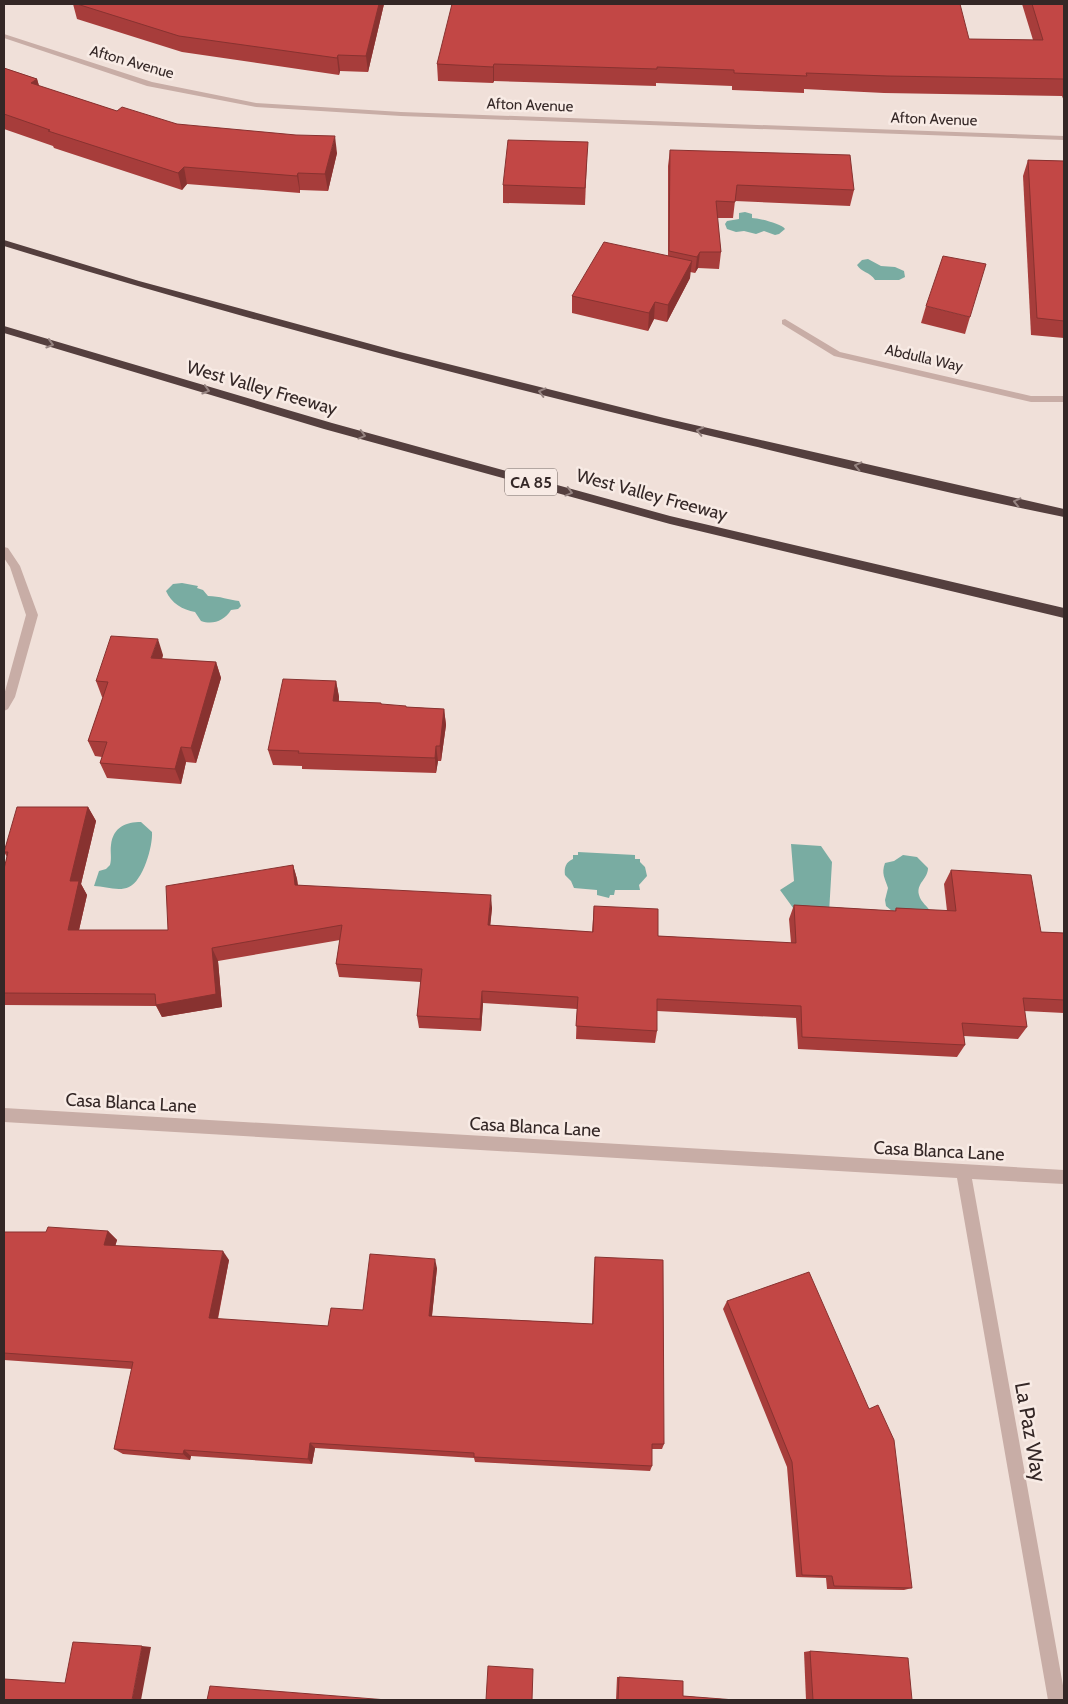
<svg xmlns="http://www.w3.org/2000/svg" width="1068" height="1704" viewBox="0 0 1068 1704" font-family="Cabin,sans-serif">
<rect width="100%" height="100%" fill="#f0e0d9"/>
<g fill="#79aca2">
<path d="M745,212L752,214V218C758,218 782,224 785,229L779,234L775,235L764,231L756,234L744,231L736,232L727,229L725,224L727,221L739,219V213Z"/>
<path d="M868,259L881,266L895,267L904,271L905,277L899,280H875C870,272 861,272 857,265L862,260Z"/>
<path d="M182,583L198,586L197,588L203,590L208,596C220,596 229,600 239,601L241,606L238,609L231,610C224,621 213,625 201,621L195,612C183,610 171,603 166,591L173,584Z"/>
<path d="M141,822L152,832C153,846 143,881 129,887C118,892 105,886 94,886L99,871L106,869L110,865C112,858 110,852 111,845C113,827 126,822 141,822Z"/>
<polygon points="791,844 821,846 832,862 829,913 796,912 780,890 794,881"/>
<path d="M578,852L635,855V859H640V862L645,867L647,876L639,885L640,890H615L614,895H610L609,898L597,895V890L574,888L571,881L565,875C564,867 566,862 573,859V855H578Z"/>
<path d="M903,855L917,857L928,868C928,879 916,883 919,895C921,903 928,906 931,913L898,916L886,906L885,900L888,888C885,878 881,874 885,863L894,861Z"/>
</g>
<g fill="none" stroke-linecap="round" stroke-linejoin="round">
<g fill="#c8ada6" fill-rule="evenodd">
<polygon points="4,34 152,82 256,103 401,112 1064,136 1064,140 401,116 256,107 147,86 4,38"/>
<polygon points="785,319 840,352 1031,396 1064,396 1064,402 1031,402 834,356 782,324 782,320"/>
<polygon points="4,547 8,548 20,566 38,615 15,697 8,709 4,711 4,695 26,615 10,567 4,558"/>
<polygon points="4,1108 1064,1170 1064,1184 972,1179 1064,1691 1064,1700 1048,1700 957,1178 4,1122"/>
</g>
<g fill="#543f3e" fill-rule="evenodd">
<path d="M4,240L139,281L400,352L664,418L1064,509V517C960,496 857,471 753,446C501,387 251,322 4,246Z"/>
<polygon points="4,326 332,423 670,516 1064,608 1064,618 670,524 324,429 4,333"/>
</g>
</g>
<g fill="#a73d3b">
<polygon points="73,4 384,4 368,72 340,71 339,75 182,52 77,19"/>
<polygon points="1022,4 1064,4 1064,101 1062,96 884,93 804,89 804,93 732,90 732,86 656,83 656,86 494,81 493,83 438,81 437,64 969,39 1033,40"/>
<polygon points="4,68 37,79 39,86 117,111 177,124 337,153 328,191 300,190 300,193 187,184 182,190 54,148 53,146 4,129"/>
<polygon points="670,150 854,190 850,206 735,201 733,218 717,218 721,252 719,269 698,268 695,273 690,272 690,278 667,322 654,319 648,331 572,313 572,296 668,256 668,166"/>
<polygon points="587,159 585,205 503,203 503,185"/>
<polygon points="1028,160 1064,161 1064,338 1031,335 1023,176"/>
<polygon points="926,306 970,317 965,334 921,323"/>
<polygon points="163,655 162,659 216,662 221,678 196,763 186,762 181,784 107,778 100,763 102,757 95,756 88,741 103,697 102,697 96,681"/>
<polygon points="336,681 339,697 339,701 406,707 444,709 446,725 441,761 438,761 436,773 302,769 302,766 273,765 268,750"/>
<polygon points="88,807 96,821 81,884 87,895 79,930 168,930 293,865 297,879 298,885 492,908 490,925 592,932 594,906 658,936 791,943 789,919 794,905 895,911 896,908 947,911 944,884 951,870 1041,932 1064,933 1064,1013 1024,1011 1027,1027 1018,1039 964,1036 965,1045 957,1057 798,1049 796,1018 657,1011 657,1031 655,1043 576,1039 577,1009 483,1003 481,1031 419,1028 417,1016 421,982 339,977 336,964 340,940 218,961 222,1007 162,1017 156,1006 4,1005 4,869 7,857 4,852"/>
<polygon points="108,1231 117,1240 115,1246 229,1260 218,1319 328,1326 363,1310 437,1268 432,1316 592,1324 594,1266 595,1257 664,1444 662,1449 652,1449 652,1466 650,1471 475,1462 474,1458 315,1448 312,1464 191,1456 190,1460 123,1454 114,1449 132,1369 4,1360 4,1232 46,1232"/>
<polygon points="727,1301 912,1588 904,1590 827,1589 826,1578 796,1577 787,1467 723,1309"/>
<polygon points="810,1651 912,1700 806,1700 804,1652"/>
<polygon points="617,1677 619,1677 683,1696 735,1700 616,1700"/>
</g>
<g fill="#883230">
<polygon points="379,4 384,4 368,72 366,56"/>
<polygon points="338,55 340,71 339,75 337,58"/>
<polygon points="494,64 494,81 493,83 493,67"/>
<polygon points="37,79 42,96 31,83"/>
<polygon points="335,136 337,153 328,191 325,174"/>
<polygon points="184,167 187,184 182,190 178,173"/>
<polygon points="298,173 300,190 300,193 297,176"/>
<polygon points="700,252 698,268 695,273 697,257"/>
<polygon points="692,261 690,278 667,322 668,305"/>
<polygon points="655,302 654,319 648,331 649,313"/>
<polygon points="158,639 163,655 157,674 151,658"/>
<polygon points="216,662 221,678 196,763 191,748"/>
<polygon points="336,681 339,697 336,716 333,701"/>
<polygon points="444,709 446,725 441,761 440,746"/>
<polygon points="436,746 438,761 436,773 435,758"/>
<polygon points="181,747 186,762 181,784 175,769"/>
<polygon points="88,807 96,821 81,884 87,895 76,943 68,930 70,881"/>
<polygon points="293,865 297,879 299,899 295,885"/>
<polygon points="491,895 492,908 489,939 488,925"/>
<polygon points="212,948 218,961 222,1007 162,1017 156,1005"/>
<polygon points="482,991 483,1003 481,1031 480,1019"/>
<polygon points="108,1231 117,1240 113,1254 104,1245"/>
<polygon points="223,1251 229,1260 216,1326 209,1318"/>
<polygon points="435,1259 437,1268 431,1324 429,1316"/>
<polygon points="310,1443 315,1448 312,1464 308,1459"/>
<polygon points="184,1450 191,1456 190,1460 183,1454"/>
<polygon points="142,1646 151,1647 141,1700 132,1700"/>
</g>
<g fill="#c24745" stroke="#883230">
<polygon points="77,4 379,4 366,56 338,55 337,58 179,36"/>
<polygon points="452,4 960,4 969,39 1043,40 1032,4 1064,4 1064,79 887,76 806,73 807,76 734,73 734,70 657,67 657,69 494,64 493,67 437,64"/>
<polygon points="4,68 37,79 31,83 117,111 122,107 177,124 296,135 335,136 325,174 298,173 297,176 184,167 178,173 48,131 50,130 4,114"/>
<polygon points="508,140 588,142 585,188 503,185"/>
<polygon points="670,150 850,155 854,190 737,185 735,202 716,201 721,252 700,252 697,257 669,251"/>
<polygon points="1028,160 1064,161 1064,321 1037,318"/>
<polygon points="604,242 692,261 668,305 655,302 649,313 572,296"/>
<polygon points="943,256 986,264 970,317 926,306"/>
<polygon points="111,636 158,639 151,658 216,662 191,748 181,747 175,769 100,763 107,742 88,741 108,682 96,681"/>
<polygon points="283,679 336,681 333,701 381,703 381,704 406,706 406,707 444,709 440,746 436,746 435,758 298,753 299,751 268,750"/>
<polygon points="17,807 88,807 70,881 79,881 68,930 168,930 166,886 293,865 295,885 491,895 488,925 593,932 594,906 658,909 658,936 796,943 794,905 896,911 896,908 956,911 951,870 1031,875 1041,932 1064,933 1064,1000 1023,998 1027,1027 962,1023 965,1045 802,1037 801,1006 657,999 657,1031 576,1026 578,997 482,991 480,1019 417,1016 422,969 336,964 342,925 212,948 216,994 156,1005 155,994 4,993 4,869 8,852 4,852"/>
<polygon points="48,1227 108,1231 104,1245 223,1251 209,1318 328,1326 331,1308 363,1310 370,1254 435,1259 429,1316 593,1324 595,1257 663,1260 664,1444 652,1444 652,1466 474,1457 474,1453 310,1443 308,1459 184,1450 183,1454 114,1449 133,1362 4,1353 4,1232 46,1232"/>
<polygon points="809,1272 869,1409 878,1405 894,1440 912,1588 834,1586 832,1576 802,1575 792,1462 727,1301"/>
<polygon points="73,1642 142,1646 132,1700 4,1700 4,1679 65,1683"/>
<polygon points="810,1651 908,1658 912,1700 813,1700"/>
<polygon points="488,1666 533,1669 532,1700 486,1700"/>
<polygon points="619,1677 683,1681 683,1696 735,1700 618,1700"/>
<polygon points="210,1686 387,1700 207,1700"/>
</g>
<defs><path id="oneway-chevron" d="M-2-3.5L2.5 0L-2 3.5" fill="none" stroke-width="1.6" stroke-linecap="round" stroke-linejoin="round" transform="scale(1.25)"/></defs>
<g stroke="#968481">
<use href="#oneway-chevron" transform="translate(50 344) rotate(17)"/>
<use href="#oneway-chevron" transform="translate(206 390) rotate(16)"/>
<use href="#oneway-chevron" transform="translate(542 392) rotate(-166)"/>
<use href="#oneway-chevron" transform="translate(700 431) rotate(-167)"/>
<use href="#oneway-chevron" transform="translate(362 435) rotate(15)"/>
<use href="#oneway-chevron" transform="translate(858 466) rotate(-167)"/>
<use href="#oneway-chevron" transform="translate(569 492) rotate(15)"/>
<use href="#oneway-chevron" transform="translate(1017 502) rotate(-167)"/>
</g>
<g text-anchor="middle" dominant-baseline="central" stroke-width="5" stroke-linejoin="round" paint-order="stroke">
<g font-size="15" fill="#342726" stroke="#f8ebe5">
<text transform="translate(132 62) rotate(16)">Afton Avenue</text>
<text transform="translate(530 105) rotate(2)">Afton Avenue</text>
<text transform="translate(934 119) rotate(2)">Afton Avenue</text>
<text transform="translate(924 358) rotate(13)">Abdulla Way</text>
</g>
<rect fill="#f8ebe5" stroke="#6f625f" stroke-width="1" x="505" y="468.5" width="52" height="27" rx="4"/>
<g font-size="16" font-weight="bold" fill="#342726">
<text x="531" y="482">CA 85</text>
</g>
<g font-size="18" fill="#342726" stroke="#f8ebe5">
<text transform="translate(262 388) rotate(16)">West Valley Freeway</text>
<text transform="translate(652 495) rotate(15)">West Valley Freeway</text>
<text transform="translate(131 1103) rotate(3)">Casa Blanca Lane</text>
<text transform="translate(535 1127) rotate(3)">Casa Blanca Lane</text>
<text transform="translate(939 1151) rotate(3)">Casa Blanca Lane</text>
</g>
<g font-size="21" fill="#342726" stroke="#f8ebe5">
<text transform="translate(1031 1432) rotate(80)">La Paz Way</text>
</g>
</g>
<rect width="1068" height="1704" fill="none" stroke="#342726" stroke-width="10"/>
</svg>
